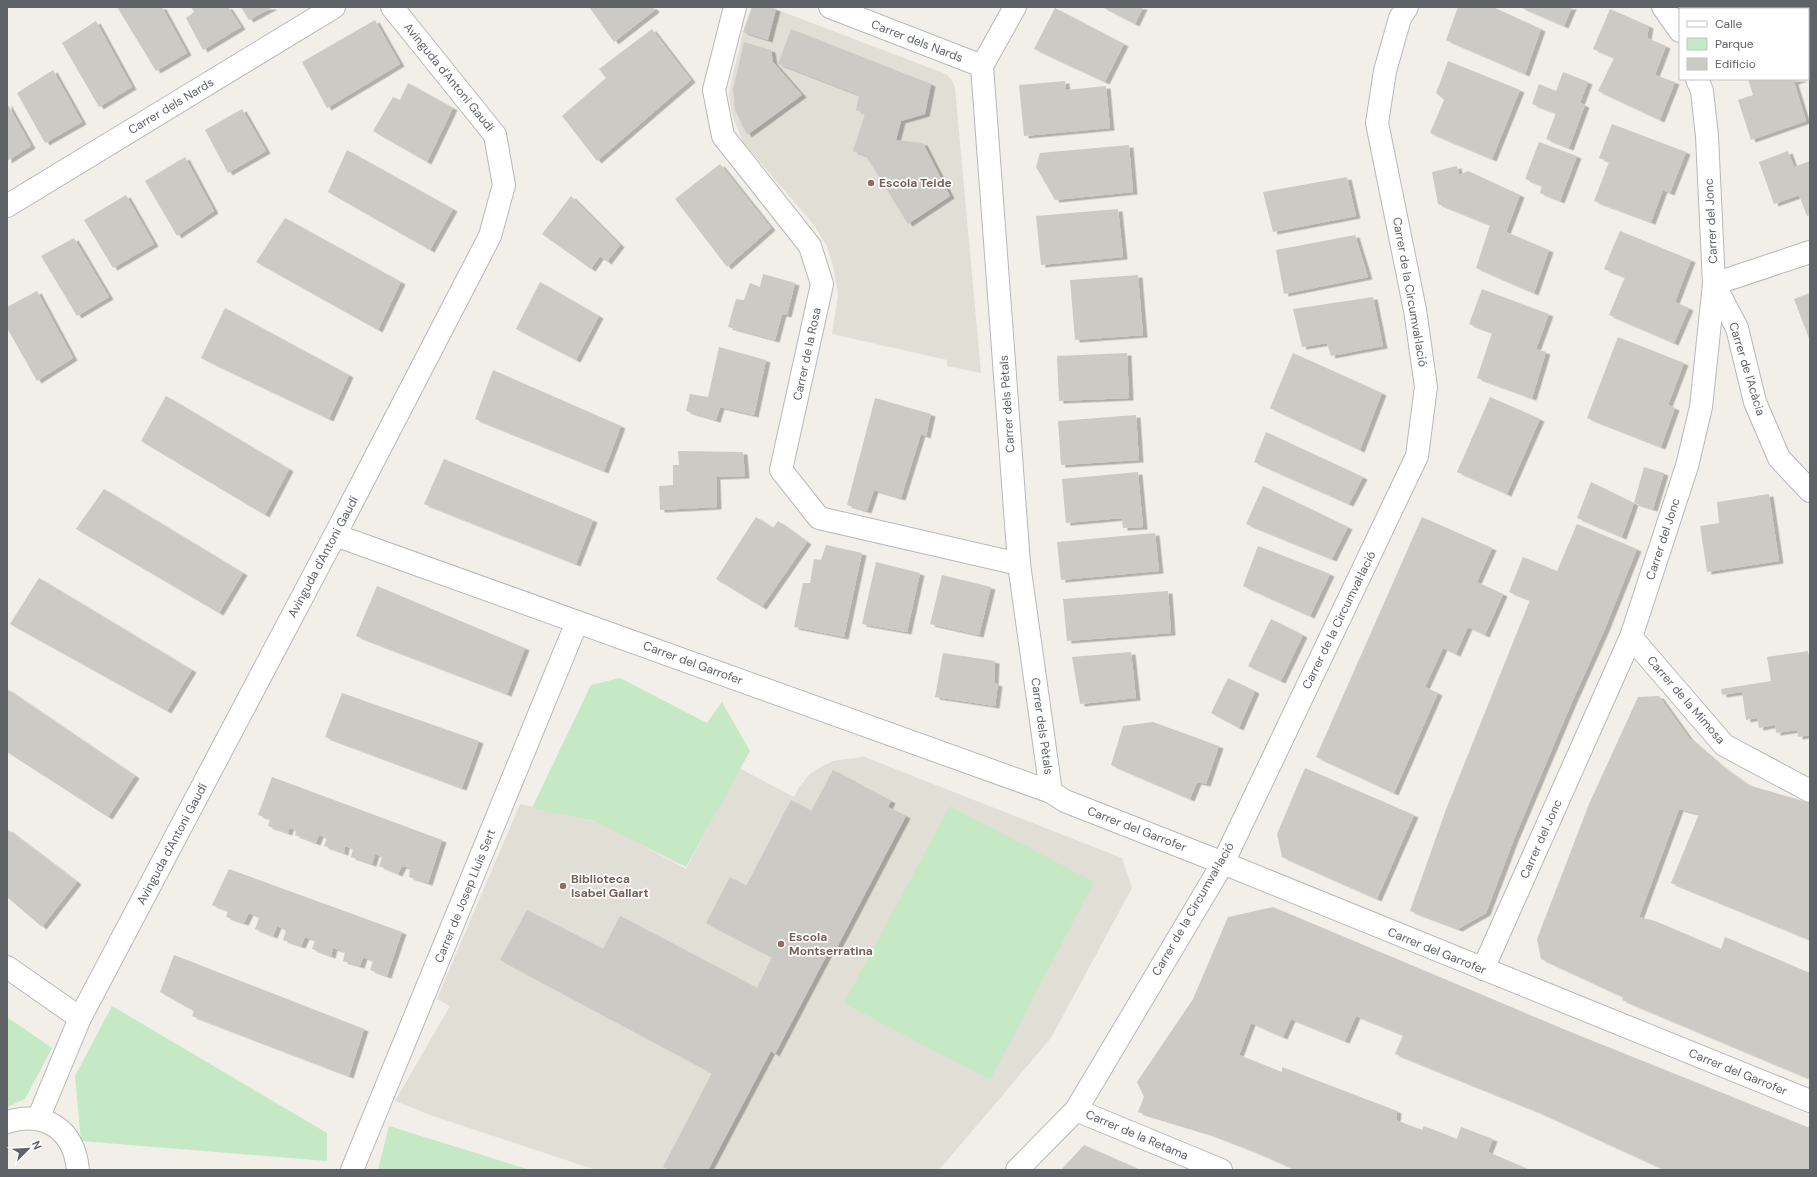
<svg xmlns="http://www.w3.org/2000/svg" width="1817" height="1177" viewBox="0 0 1817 1177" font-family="'DM Sans',sans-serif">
<defs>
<filter id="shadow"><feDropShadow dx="4.5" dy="2.5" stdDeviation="0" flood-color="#0004"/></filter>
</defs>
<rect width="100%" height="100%" fill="#f1efe8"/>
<g fill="#e1ded6">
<polygon points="752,7 770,7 946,74 952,80 955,88 981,373 947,366 947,360 832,334 838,295 834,270 827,246 814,225 743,142 733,117 729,96 730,87 743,32"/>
<polygon points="862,756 1122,858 1132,888 1051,1038 939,1170 596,1170 433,1116 395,1101 450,1006 437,999 520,804 601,823 686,869 739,768 794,797 799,787 810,774 821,767 833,761 845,759 858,758"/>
</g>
<g fill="#c5e8c5">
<polygon points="620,678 707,723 722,702 750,751 686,867 594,821 532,808 591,685"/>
<polygon points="950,806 1094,882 990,1080 844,1003"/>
<polygon points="112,1006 327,1133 327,1161 81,1141 75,1076"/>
<polygon points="7,1017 52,1048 25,1099 7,1107"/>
<polygon points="389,1126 530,1170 378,1170"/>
</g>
<g fill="#cccac5" filter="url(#shadow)">
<polygon points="117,7 162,7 187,53 156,71"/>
<polygon points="191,7 228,7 241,27 203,50 186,18 194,12"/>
<polygon points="241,7 273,7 249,20"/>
<polygon points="589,7 653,7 655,10 614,42"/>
<polygon points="752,7 770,7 776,9 768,40 743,32"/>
<polygon points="1102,7 1143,7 1135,24"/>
<polygon points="1458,7 1493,7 1541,29 1525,74 1446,40"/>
<polygon points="1520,7 1572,7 1564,26"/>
<polygon points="1055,8 1124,44 1105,82 1034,49"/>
<polygon points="1610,9 1649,26 1647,38 1666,46 1655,75 1675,82 1660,120 1598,91 1614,58 1593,49"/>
<polygon points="375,20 400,64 327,108 302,62"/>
<polygon points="96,21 132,87 99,107 62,43"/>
<polygon points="652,29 691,80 597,161 562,116 606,78 599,69"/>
<polygon points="791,29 931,84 925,114 901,121 896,140 923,143 950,196 908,224 866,156 853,151 865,114 856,110 859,95 778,64"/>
<polygon points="744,42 771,50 773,62 802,95 747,135 735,110 733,89"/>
<polygon points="1448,61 1520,90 1492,159 1430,133 1444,100 1436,93"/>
<polygon points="53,70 82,122 45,143 17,93"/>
<polygon points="1563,72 1588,82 1580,103 1585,105 1569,148 1546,139 1556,113 1532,104 1539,84 1556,91"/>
<polygon points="1748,79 1803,79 1794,82 1806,121 1751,140 1738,100 1753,95"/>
<polygon points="1065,81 1066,90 1106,86 1110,128 1024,136 1019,85"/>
<polygon points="408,83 453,108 427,162 373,131 393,97 400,100"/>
<polygon points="7,103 31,146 7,161"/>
<polygon points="242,109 266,151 228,173 205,130"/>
<polygon points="1612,124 1686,152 1670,193 1663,190 1651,222 1594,201 1609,162 1599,158"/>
<polygon points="1539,142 1577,156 1560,201 1540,193 1542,186 1525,179"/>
<polygon points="1129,145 1133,192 1055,200 1036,167 1040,153"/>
<polygon points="347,150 453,209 430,250 328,192"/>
<polygon points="1788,151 1794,167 1810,161 1810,215 1807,216 1799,195 1774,204 1759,162"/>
<polygon points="185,157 214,211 177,236 145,181"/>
<polygon points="720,164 771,228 727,267 675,199"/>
<polygon points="1457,166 1459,175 1468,171 1520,195 1506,232 1549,250 1534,293 1476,268 1490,225 1438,204 1432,172"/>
<polygon points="1347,177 1356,216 1273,232 1263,192"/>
<polygon points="126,195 154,244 113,268 84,220"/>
<polygon points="571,196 620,245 607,262 600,256 591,269 542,234"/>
<polygon points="1118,209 1123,257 1041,265 1036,216"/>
<polygon points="285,218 401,282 378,330 256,262"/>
<polygon points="1620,231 1691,260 1675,302 1689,308 1674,343 1609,315 1625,277 1604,269"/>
<polygon points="1355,235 1368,277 1284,294 1276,250"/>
<polygon points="74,238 109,297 77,316 41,256"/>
<polygon points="763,274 795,283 787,315 782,314 775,340 728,327 736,299 744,300 750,283 760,287"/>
<polygon points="1138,275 1143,335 1075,340 1070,280"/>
<polygon points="540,282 599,316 576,360 516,329"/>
<polygon points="1482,289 1549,314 1536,349 1546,352 1532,398 1477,378 1492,333 1469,324"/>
<polygon points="37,291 73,358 37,381 7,328 7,307"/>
<polygon points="1810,293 1810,341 1794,299"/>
<polygon points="1373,297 1383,346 1331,356 1327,343 1302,347 1293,309"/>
<polygon points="225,308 349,375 329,419 201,358"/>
<polygon points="1618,337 1684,363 1668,405 1675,408 1661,447 1587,418"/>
<polygon points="719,347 766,360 754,415 720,407 716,420 686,411 690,394 708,397"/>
<polygon points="1127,353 1129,398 1059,401 1057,356"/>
<polygon points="1293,353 1382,393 1360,450 1270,408"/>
<polygon points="493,370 621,426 604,471 475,419"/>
<polygon points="166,396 289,469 265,515 141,441"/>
<polygon points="1490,397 1540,419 1507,494 1457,472"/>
<polygon points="875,398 931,414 926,436 921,434 901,498 874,490 867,511 847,505"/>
<polygon points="1136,415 1139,460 1061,465 1058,421"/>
<polygon points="1266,432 1363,477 1349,504 1254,462"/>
<polygon points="678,451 743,452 745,476 716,477 717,507 660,510 659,486 673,485 673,465 679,465"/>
<polygon points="444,459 593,520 576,564 424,504"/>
<polygon points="1644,467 1664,473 1653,509 1634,503"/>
<polygon points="1138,472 1143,527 1123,528 1122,518 1066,523 1062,479"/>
<polygon points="1591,482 1634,503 1622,537 1577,518"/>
<polygon points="1263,486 1348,527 1332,559 1246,524"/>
<polygon points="104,489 243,573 219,613 76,529"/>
<polygon points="1769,494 1779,561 1707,572 1700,526 1719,523 1717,502"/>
<polygon points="756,517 773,528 778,521 807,542 762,607 716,579"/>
<polygon points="1422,517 1492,548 1477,582 1503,594 1485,635 1468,627 1456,654 1443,648 1425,687 1438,693 1394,793 1316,757"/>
<polygon points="1577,524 1637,549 1604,631 1572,702 1514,839 1486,913 1458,929 1410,911 1445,812 1530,600 1509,592 1523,557 1557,571"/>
<polygon points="1155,533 1159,571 1061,580 1057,542"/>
<polygon points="826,545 862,553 844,637 794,627 803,583 810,583 814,559 821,560"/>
<polygon points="1258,546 1330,574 1310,616 1243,586"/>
<polygon points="876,562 920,573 907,632 862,624"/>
<polygon points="942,575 991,587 979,635 930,624"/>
<polygon points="39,578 192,670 167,711 10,624"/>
<polygon points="377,586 525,648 507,694 356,636"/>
<polygon points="1168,591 1171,633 1067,641 1063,599"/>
<polygon points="1271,619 1303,635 1281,681 1248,666"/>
<polygon points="1808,651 1810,664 1810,735 1798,737 1797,730 1776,733 1775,725 1759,728 1757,718 1746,720 1742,692 1722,695 1721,689 1771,681 1767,657"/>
<polygon points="1131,652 1136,698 1080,704 1072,657"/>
<polygon points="943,653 995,661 994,683 998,684 995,706 935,697"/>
<polygon points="1228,678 1255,691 1239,728 1211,713"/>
<polygon points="7,689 135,776 108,817 7,752"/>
<polygon points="342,693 479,741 462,788 325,737"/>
<polygon points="1659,696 1689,738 1719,764 1748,785 1810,803 1810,934 1808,939 1671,883 1699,814 1679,809 1639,917 1655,921 1721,949 1725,937 1810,973 1810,1079 1622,1000 1623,997 1541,959 1537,939 1589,804 1638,697"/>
<polygon points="1153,722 1219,746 1206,784 1197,782 1190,799 1111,765 1123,726"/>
<polygon points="1305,768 1414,815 1377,899 1282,857 1277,834"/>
<polygon points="833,770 891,801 888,807 906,816 834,953 829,951 775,1054 771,1051 708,1170 669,1170 663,1167 712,1073 500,960 527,910 603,949 620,916 757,988 772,957 706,923 730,877 746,886 791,800 811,811"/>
<polygon points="272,777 442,840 428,883 409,877 410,868 402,866 398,874 379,866 382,857 375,854 372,864 351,857 353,849 345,846 344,853 324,846 327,838 319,835 316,843 295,835 296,830 289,828 288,833 268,826 270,819 258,815"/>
<polygon points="7,829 77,882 42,927 7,897"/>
<polygon points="229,869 402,932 387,976 370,970 373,961 363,957 360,966 343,961 345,952 333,948 331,956 312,949 315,941 305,937 301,946 283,940 286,930 277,926 273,936 255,929 259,918 249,913 244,923 226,917 228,911 212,905"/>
<polygon points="1273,907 1568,1031 1810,1128 1810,1170 1665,1170 1536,1111 1395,1054 1403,1035 1356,1016 1345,1041 1291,1019 1283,1037 1251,1023 1239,1055 1282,1072 1282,1067 1397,1111 1396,1120 1422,1130 1424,1126 1457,1139 1461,1127 1493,1139 1488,1152 1530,1170 1296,1170 1251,1150 1207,1133 1138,1112 1144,1097 1137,1082 1193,999 1228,917"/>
<polygon points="174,955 364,1029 349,1076 192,1016 194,1011 160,992"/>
<polygon points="1084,1145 1141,1170 1061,1170"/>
</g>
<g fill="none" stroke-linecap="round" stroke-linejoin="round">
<defs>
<g id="minor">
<polyline points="735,7 714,90 723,136 810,246 822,284 781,470 819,518 1019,564"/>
<polyline points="830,7 982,66"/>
<polyline points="1015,7 982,66 1019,564 1051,792 1065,801 1223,863 1810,1101"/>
<polyline points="1663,7 1680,31"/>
<polyline points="7,206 334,7"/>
<polyline points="1810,252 1714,284 1737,328 1755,402 1779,458 1810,491"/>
<polyline points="335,535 1051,792"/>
<polyline points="1631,637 1724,745 1810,791"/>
<polyline points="7,967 80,1018"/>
<polyline points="1483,969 1631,637 1687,466 1701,407 1714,284 1707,136 1702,91 1697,79"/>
<polyline points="1076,1110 1221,1170"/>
<polyline points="38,1119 80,1018 335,535 490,236 504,185 495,135 392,7"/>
<path d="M7,1122C46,1110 74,1130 78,1170"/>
<polyline points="352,1170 577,622"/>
<polyline points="1017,1170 1076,1110 1223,863 1417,456 1426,387 1415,310 1377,123 1385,71 1400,18 1407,7"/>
</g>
</defs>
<use href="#minor" stroke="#b5b8bc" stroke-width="24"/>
<use href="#minor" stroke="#fff" stroke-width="22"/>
</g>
<g fill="#8d6e63" stroke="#fff" stroke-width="1.5">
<circle cx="871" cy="183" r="4"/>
<circle cx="563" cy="886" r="4"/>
<circle cx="781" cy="944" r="4"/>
</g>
<g text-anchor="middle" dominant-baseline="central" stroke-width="3.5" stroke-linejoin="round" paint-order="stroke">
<g font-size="12" fill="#5f6368" stroke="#fff">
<text transform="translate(917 41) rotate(21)">Carrer dels Nards</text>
<text transform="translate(449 77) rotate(51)">Avinguda d'Antoni Gaudí</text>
<text transform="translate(171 106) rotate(-31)">Carrer dels Nards</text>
<text transform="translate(1711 221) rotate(-93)">Carrer del Jonc</text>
<text transform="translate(1410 292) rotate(80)">Carrer de la Circumval·lació</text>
<text transform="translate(807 354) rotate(-78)">Carrer de la Rosa</text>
<text transform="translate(1747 369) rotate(73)">Carrer de l'Acàcia</text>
<text transform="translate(1007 404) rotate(-94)">Carrer dels Pètals</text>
<text transform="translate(1663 539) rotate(-72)">Carrer del Jonc</text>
<text transform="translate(323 557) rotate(-62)">Avinguda d'Antoni Gaudí</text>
<text transform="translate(1339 620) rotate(-64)">Carrer de la Circumval·lació</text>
<text transform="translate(693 663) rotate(20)">Carrer del Garrofer</text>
<text transform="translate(1686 700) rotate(49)">Carrer de la Mimosa</text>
<text transform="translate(1042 726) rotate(82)">Carrer dels Pètals</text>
<text transform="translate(1137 829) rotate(21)">Carrer del Garrofer</text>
<text transform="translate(1541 839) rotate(-66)">Carrer del Jonc</text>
<text transform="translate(172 844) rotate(-62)">Avinguda d'Antoni Gaudí</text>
<text transform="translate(465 896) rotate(-68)">Carrer de Josep Lluís Sert</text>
<text transform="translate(1193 909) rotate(-60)">Carrer de la Circumval·lació</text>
<text transform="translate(1437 951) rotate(22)">Carrer del Garrofer</text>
<text transform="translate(1738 1072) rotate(22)">Carrer del Garrofer</text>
<text transform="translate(1137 1135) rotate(23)">Carrer de la Retama</text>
</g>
<g font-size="12" font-weight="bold" fill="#785e54" stroke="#fff" text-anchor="start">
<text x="879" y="183">Escola Teide</text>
<text x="571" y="879">Biblioteca<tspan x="571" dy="14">Isabel Gallart</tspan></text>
<text x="789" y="937">Escola<tspan x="789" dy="14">Montserratina</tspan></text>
</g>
</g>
<rect width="1817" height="1177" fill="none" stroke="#5f6368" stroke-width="16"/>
<rect x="1679" y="8" width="130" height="72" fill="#ffffff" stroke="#bfc1c3"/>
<rect x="1687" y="21" width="20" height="6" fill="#ffffff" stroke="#bfc1c3"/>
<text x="1715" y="28" font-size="12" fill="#5f6368">Calle</text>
<rect x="1687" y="38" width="20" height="12" fill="#c5e8c5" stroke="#bfc1c3"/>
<text x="1715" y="48" font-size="12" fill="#5f6368">Parque</text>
<rect x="1687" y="58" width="20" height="12" fill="#cccac5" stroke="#bfc1c3"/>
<text x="1715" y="68" font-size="12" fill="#5f6368">Edificio</text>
<g transform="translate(28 1149) rotate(66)" stroke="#ffffff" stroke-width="3" paint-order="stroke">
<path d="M0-3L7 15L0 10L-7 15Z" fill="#5f6368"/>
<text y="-6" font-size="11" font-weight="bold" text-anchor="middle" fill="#5f6368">N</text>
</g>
</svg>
